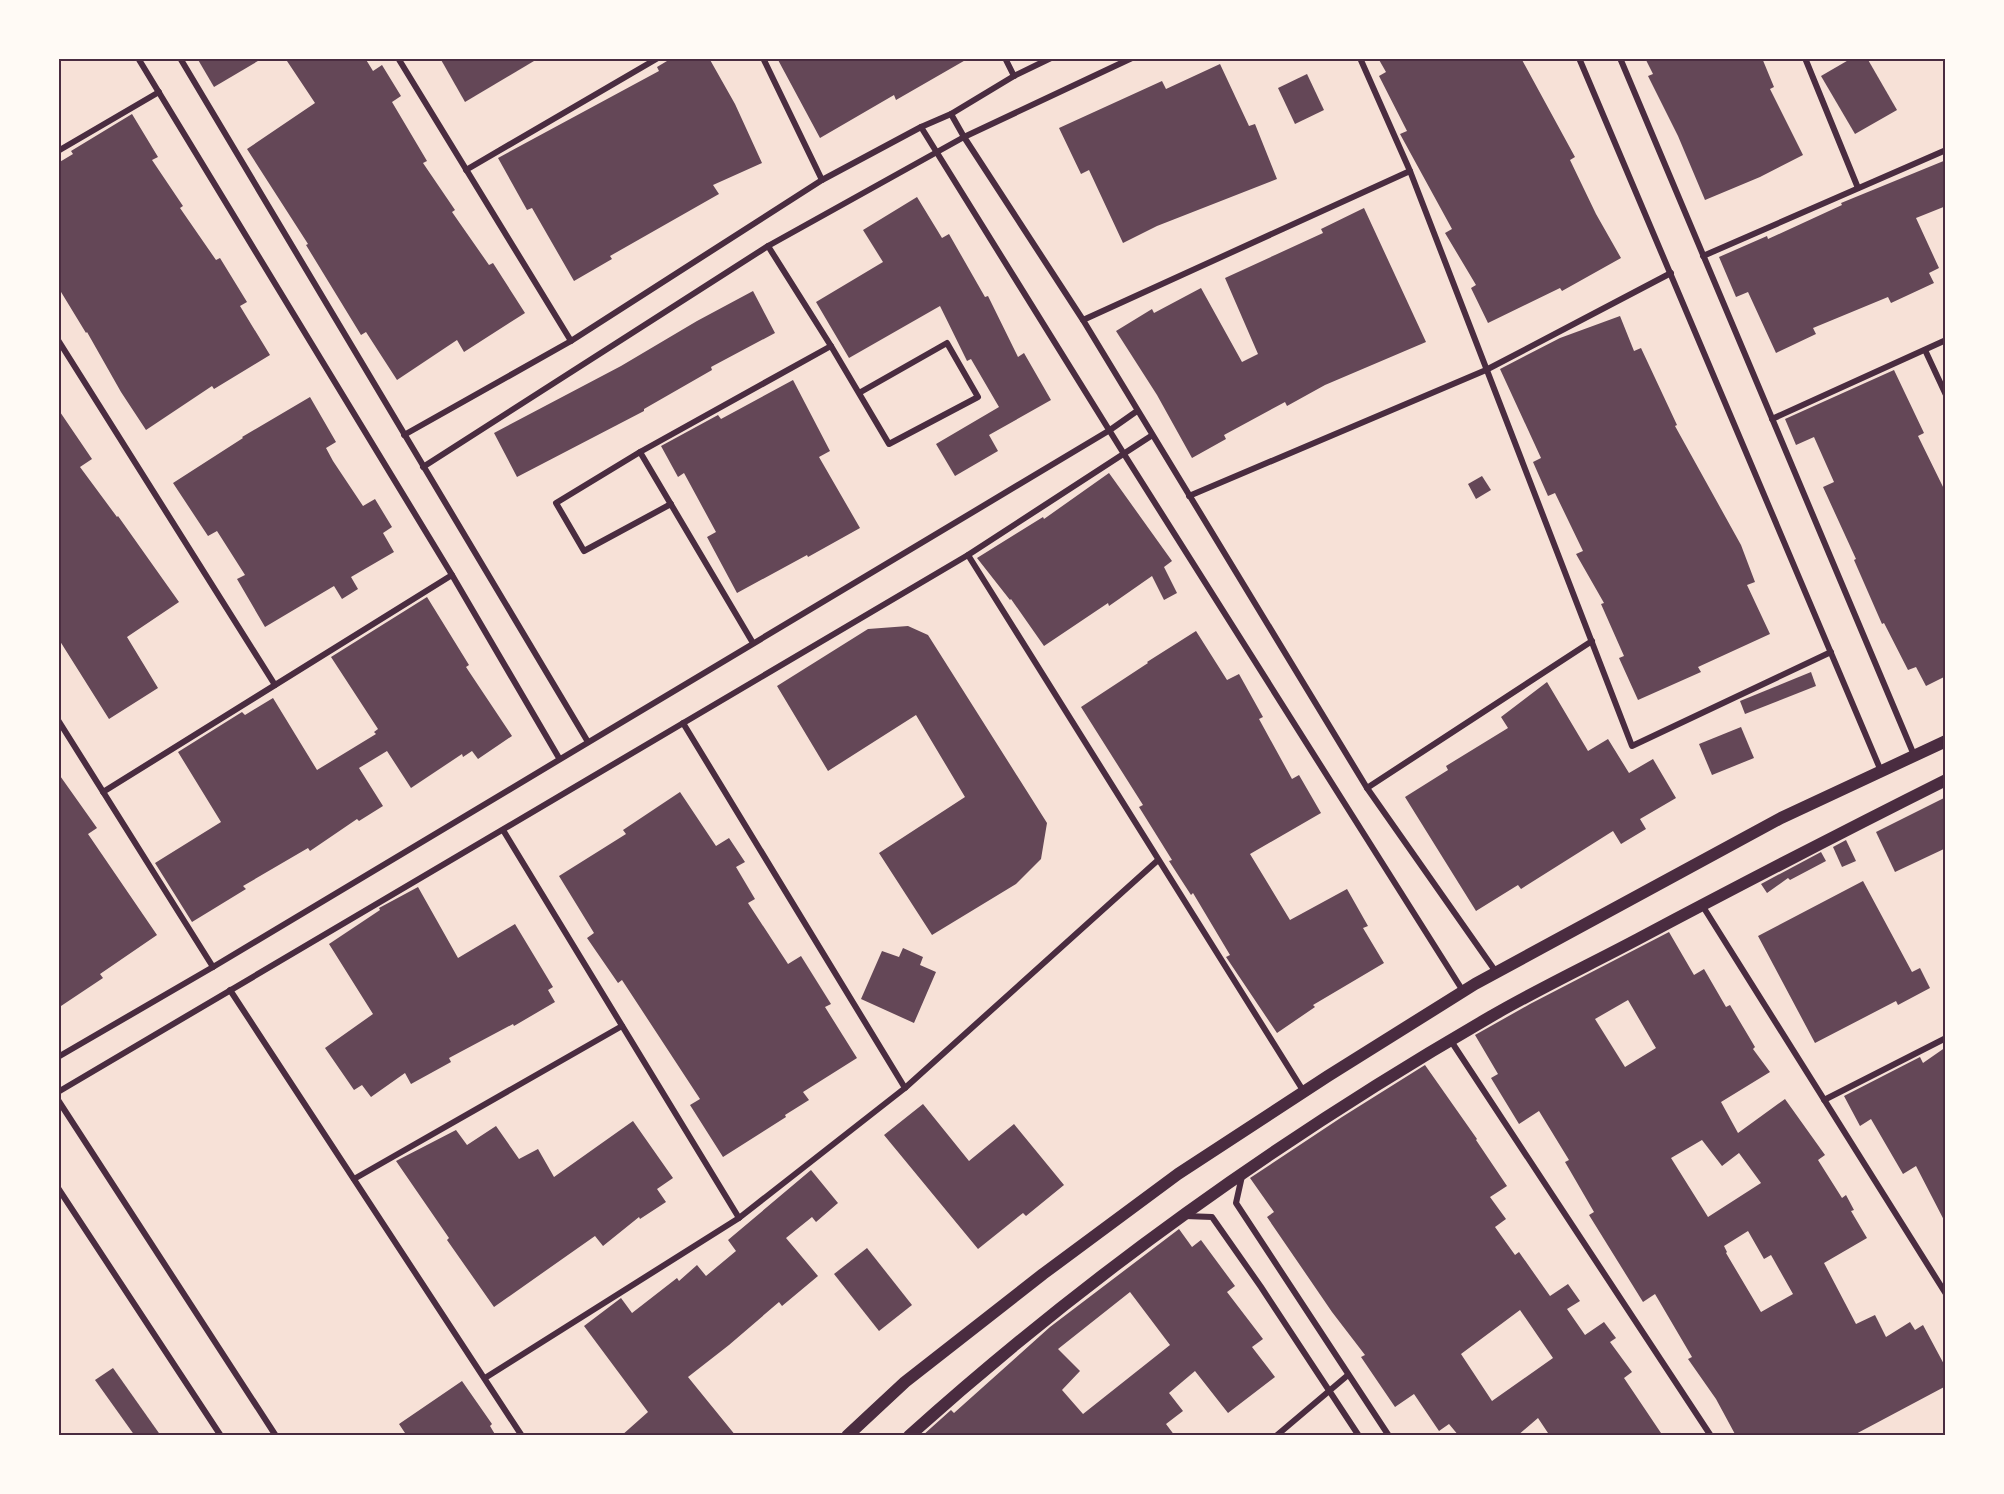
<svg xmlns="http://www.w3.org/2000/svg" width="2004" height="1494" viewBox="0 0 2004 1494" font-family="'Open Sans',sans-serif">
<rect width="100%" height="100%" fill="#f7e1d7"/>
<g fill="#644757" fill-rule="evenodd">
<polygon points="197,58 263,58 214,87"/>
<polygon points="285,58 365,58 373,71 382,65 401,96 392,102 427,161 423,163 455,210 452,212 489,265 493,263 525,313 464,352 457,340 397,380 366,332 361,335 306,245 308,244 247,149 315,103"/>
<polygon points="440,58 539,58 465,102"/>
<polygon points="672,58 709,58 735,104 762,163 713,185 719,194 610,256 612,259 574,281 532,208 527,210 498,158 659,71 657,67"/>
<polygon points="777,58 969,58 896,100 894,95 820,138"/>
<polygon points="1378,58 1521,58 1575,157 1570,160 1596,214 1621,258 1562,291 1560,288 1488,323 1471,288 1476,285 1445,233 1452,229 1400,134 1407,131 1379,76 1386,72"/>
<polygon points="1645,58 1762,58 1774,87 1770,89 1803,155 1760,177 1705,200 1678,136 1648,76 1653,74"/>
<polygon points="1852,58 1867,58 1897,110 1855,134 1821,76"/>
<polygon points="1220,64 1249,126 1255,124 1277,179 1157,226 1123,243 1089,170 1081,174 1059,128 1162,81 1166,89"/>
<polygon points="1307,74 1324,110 1295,124 1278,88"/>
<polygon points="132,114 158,157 152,160 183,206 180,208 216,260 220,258 247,302 240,306 270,355 214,389 212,386 146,430 121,392 87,332 86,333 58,287 58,163 73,154 71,151"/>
<polygon points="1946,160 1946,206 1916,218 1939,268 1929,273 1934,283 1891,303 1888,297 1813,328 1816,334 1776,353 1748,292 1736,297 1719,257 1767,236 1768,239 1842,205 1841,203"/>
<polygon points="917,197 942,238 949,234 985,297 988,296 1018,357 1024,353 1051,400 989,435 998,451 955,476 936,444 999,407 971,359 967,361 940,306 849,358 816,302 883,262 863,230"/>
<polygon points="1364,208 1426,342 1325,385 1287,406 1285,402 1224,435 1226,439 1192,458 1157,395 1116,331 1152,309 1154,313 1201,288 1242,362 1258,354 1225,278 1323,233 1321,229"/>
<polygon points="753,291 775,333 711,367 712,370 644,409 644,411 517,477 494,433 621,366 697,321"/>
<polygon points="1620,316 1634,351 1641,348 1677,425 1675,426 1741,545 1755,582 1747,585 1770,634 1698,667 1701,672 1638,700 1619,658 1624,656 1601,604 1604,603 1576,554 1583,551 1555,493 1548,496 1533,462 1541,458 1500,369 1560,338"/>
<polygon points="1894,370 1924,433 1918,436 1946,493 1946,676 1926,686 1916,667 1908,670 1884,623 1882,624 1854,560 1856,559 1823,487 1834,482 1814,437 1796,445 1785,419"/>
<polygon points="793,380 830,451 819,457 860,528 808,557 807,555 737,593 707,537 716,532 684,473 678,477 661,446 718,415 721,419"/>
<polygon points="310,397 336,442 326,448 333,461 363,506 375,499 392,527 383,533 394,552 351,577 358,589 342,599 334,586 265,627 237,579 245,575 217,531 208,536 173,483 243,438 242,437"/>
<polygon points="58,409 92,459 80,467 117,517 118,516 179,602 127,637 158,688 109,719 58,638"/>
<polygon points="1109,473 1172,561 1164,567 1177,593 1164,600 1152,576 1109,606 1108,603 1044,646 1011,599 1010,600 977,558 1043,517 1044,519"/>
<polygon points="1482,476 1491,490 1476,499 1468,484"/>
<polygon points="427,597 469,665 466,667 512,736 478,759 472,751 463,757 462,754 411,788 387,751 359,768 383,806 359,821 357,819 310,851 308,848 243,886 246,889 192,922 155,863 221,822 178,752 242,712 245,715 273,698 317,770 376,734 374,732 378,729 331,657"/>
<polygon points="908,626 928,635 1047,823 1041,859 1016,884 932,935 879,853 965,797 916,715 828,771 777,686 868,629"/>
<polygon points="1196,631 1227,680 1239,674 1263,717 1259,719 1292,779 1299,775 1321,813 1250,854 1290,920 1347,889 1368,926 1363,928 1384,963 1313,1005 1315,1007 1277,1033 1226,957 1230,955 1193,893 1191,895 1169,861 1172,860 1139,807 1143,805 1081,707 1148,663 1147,662"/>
<polygon points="1811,672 1816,686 1745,714 1740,701"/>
<polygon points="1547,682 1588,751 1608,739 1629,773 1653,759 1676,798 1640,819 1646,829 1621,844 1613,831 1521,889 1518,885 1476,911 1405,797 1448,770 1446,766 1508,728 1501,717"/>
<polygon points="1741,727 1754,758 1712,775 1699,744"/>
<polygon points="58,773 97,828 88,834 157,935 100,974 103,978 58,1008"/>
<polygon points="680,792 716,846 729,838 745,862 736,867 755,899 748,903 788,964 801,956 831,1004 825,1007 857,1058 803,1092 809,1100 785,1115 786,1117 723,1157 690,1105 700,1099 622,980 618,983 587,938 594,933 559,876 626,834 623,830"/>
<polygon points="1946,797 1946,848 1895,872 1876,832"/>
<polygon points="1846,840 1856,861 1842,867 1833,847"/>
<polygon points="1821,852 1826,861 1790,880 1788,878 1767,893 1761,884"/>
<polygon points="1863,881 1912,972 1920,968 1930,988 1898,1005 1896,1001 1815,1043 1758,936"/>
<polygon points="418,887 458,958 515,924 553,987 548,990 555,1002 514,1026 513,1024 449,1058 451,1062 411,1084 405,1073 371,1097 362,1085 354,1090 325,1048 373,1014 329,944 380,910 379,908"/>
<path d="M1669,932L1694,975L1704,969L1726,1007L1730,1005L1755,1047L1753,1049L1770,1072L1721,1102L1738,1133L1785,1099L1825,1155L1818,1160L1842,1198L1846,1195L1854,1210L1851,1211L1867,1238L1824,1263L1856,1324L1875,1315L1886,1337L1910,1322L1915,1330L1923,1325L1946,1368V1386L1852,1436H1736L1716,1399L1688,1359L1692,1357L1655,1294L1643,1302L1589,1215L1594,1212L1565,1162L1569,1160L1539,1111L1519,1124L1491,1078L1498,1074L1475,1035L1530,1004ZM1628,1000L1656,1048L1625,1067L1595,1019ZM1702,1140L1722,1166L1739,1153L1761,1183L1708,1217L1671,1158ZM1748,1231L1764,1259L1771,1255L1793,1294L1761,1312L1726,1253L1727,1252L1724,1246Z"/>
<polygon points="903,948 923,957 920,965 936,972 914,1023 861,999 882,951 899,957"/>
<polygon points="1946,1047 1946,1224 1916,1166 1903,1174 1871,1119 1860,1126 1844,1096 1920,1057 1923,1063"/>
<path d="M1425,1065L1477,1139L1476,1140L1507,1186L1490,1197L1506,1219L1495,1227L1515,1255L1519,1252L1550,1296L1568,1284L1580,1301L1567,1309L1585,1335L1604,1322L1616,1338L1610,1342L1632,1372L1624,1378L1663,1436H1550L1538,1418L1517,1436H1459L1449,1424L1439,1431L1414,1394L1395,1407L1361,1357L1365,1355L1332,1312L1267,1217L1274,1212L1250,1178L1342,1117ZM1520,1310L1553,1358L1492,1401L1461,1354Z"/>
<polygon points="923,1104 969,1161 1014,1124 1064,1185 1026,1216 1023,1213 978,1249 884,1135"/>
<polygon points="633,1121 673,1178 657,1189 666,1202 640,1219 639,1217 603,1246 595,1236 494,1307 447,1240 449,1238 396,1161 456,1130 467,1145 496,1126 519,1159 538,1149 554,1177"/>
<polygon points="811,1170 838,1203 816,1222 812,1217 786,1238 818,1276 782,1306 779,1302 729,1345 688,1377 736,1436 621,1436 648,1412 584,1326 621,1298 632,1313 677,1278 679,1281 697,1265 706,1276 736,1251 728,1240"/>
<path d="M1179,1229L1192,1247L1201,1240L1235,1286L1227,1292L1263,1339L1252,1347L1275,1377L1228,1413L1195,1371L1169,1393L1183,1411L1166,1424L1175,1436H922L951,1410L954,1413L1050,1327ZM1130,1292L1170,1345L1083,1414L1062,1390L1080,1371L1058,1349Z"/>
<polygon points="867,1248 912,1305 879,1331 834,1274"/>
<polygon points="113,1368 161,1436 135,1436 95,1380"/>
<polygon points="462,1381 492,1424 490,1426 496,1436 407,1436 399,1424"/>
</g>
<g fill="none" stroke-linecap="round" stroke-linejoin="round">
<g stroke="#4a2c40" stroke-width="6">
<polyline points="138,58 452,575 559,758"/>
<polyline points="180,58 588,742"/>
<polyline points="398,58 571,341"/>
<polyline points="763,58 822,180"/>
<polyline points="1005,58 1014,76"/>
<polyline points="1360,58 1410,171 1632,746 1831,652"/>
<polyline points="1579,58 1881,771"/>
<polyline points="1620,58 1914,755"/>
<polyline points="1805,58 1858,188"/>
<polyline points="951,114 964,137 1083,320 1367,788 1496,972"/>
<polyline points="921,127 1124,454 1463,991"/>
<polyline points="58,151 159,92"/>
<polyline points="466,170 658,58"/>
<polyline points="768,246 831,346"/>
<polyline points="1703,256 1946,150"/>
<polyline points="1083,320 1410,171"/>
<polyline points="58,340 275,685"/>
<polyline points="1925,350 1946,395"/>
<polyline points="1772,419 1946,340"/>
<polyline points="404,435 571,341 822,180 921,127 951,114 1014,76 1051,58"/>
<polyline points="640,452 556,503 584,551 671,504"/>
<polyline points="423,467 768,246 964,137 1132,58"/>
<polyline points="1189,496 1486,370 1671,273"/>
<polyline points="968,555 1304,1092"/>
<polyline points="753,643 640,452 831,346 889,444 978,397 947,343 859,393"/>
<polyline points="58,720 213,967"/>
<polyline points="683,723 905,1088"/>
<polyline points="1367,788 1592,641"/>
<polyline points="103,792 452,575"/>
<polyline points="503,830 739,1218"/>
<polyline points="1702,905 1946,1294"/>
<polyline points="230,990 522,1436"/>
<polyline points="1451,1041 1711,1436"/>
<polyline points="58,1057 213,967 1110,430 1137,411"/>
<polyline points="58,1092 968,555 1151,436"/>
<polyline points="58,1100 276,1436"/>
<polyline points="1824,1100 1946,1038"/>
<polyline points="1242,1176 1236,1203 1389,1436"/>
<polyline points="354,1179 622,1026"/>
<polyline points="58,1188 221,1436"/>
<polyline points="1185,1216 1212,1217 1261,1287 1359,1436"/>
<polyline points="485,1378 739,1218 905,1088 1157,861"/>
<polyline points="1276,1436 1348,1375"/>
</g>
<g stroke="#4a2c40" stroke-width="12">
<polyline points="847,1436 905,1382 1043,1274 1178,1174 1328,1076 1475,984 1781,818 1946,741"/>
<path d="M909,1436C1087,1276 1284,1136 1490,1017C1538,989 1589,965 1638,939C1740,885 1842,832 1946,780"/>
</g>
</g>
<rect width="2004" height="1494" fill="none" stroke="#fffaf5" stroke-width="120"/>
<rect x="60" y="60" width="1884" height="1374" fill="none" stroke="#4a2c40" stroke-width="2"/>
</svg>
